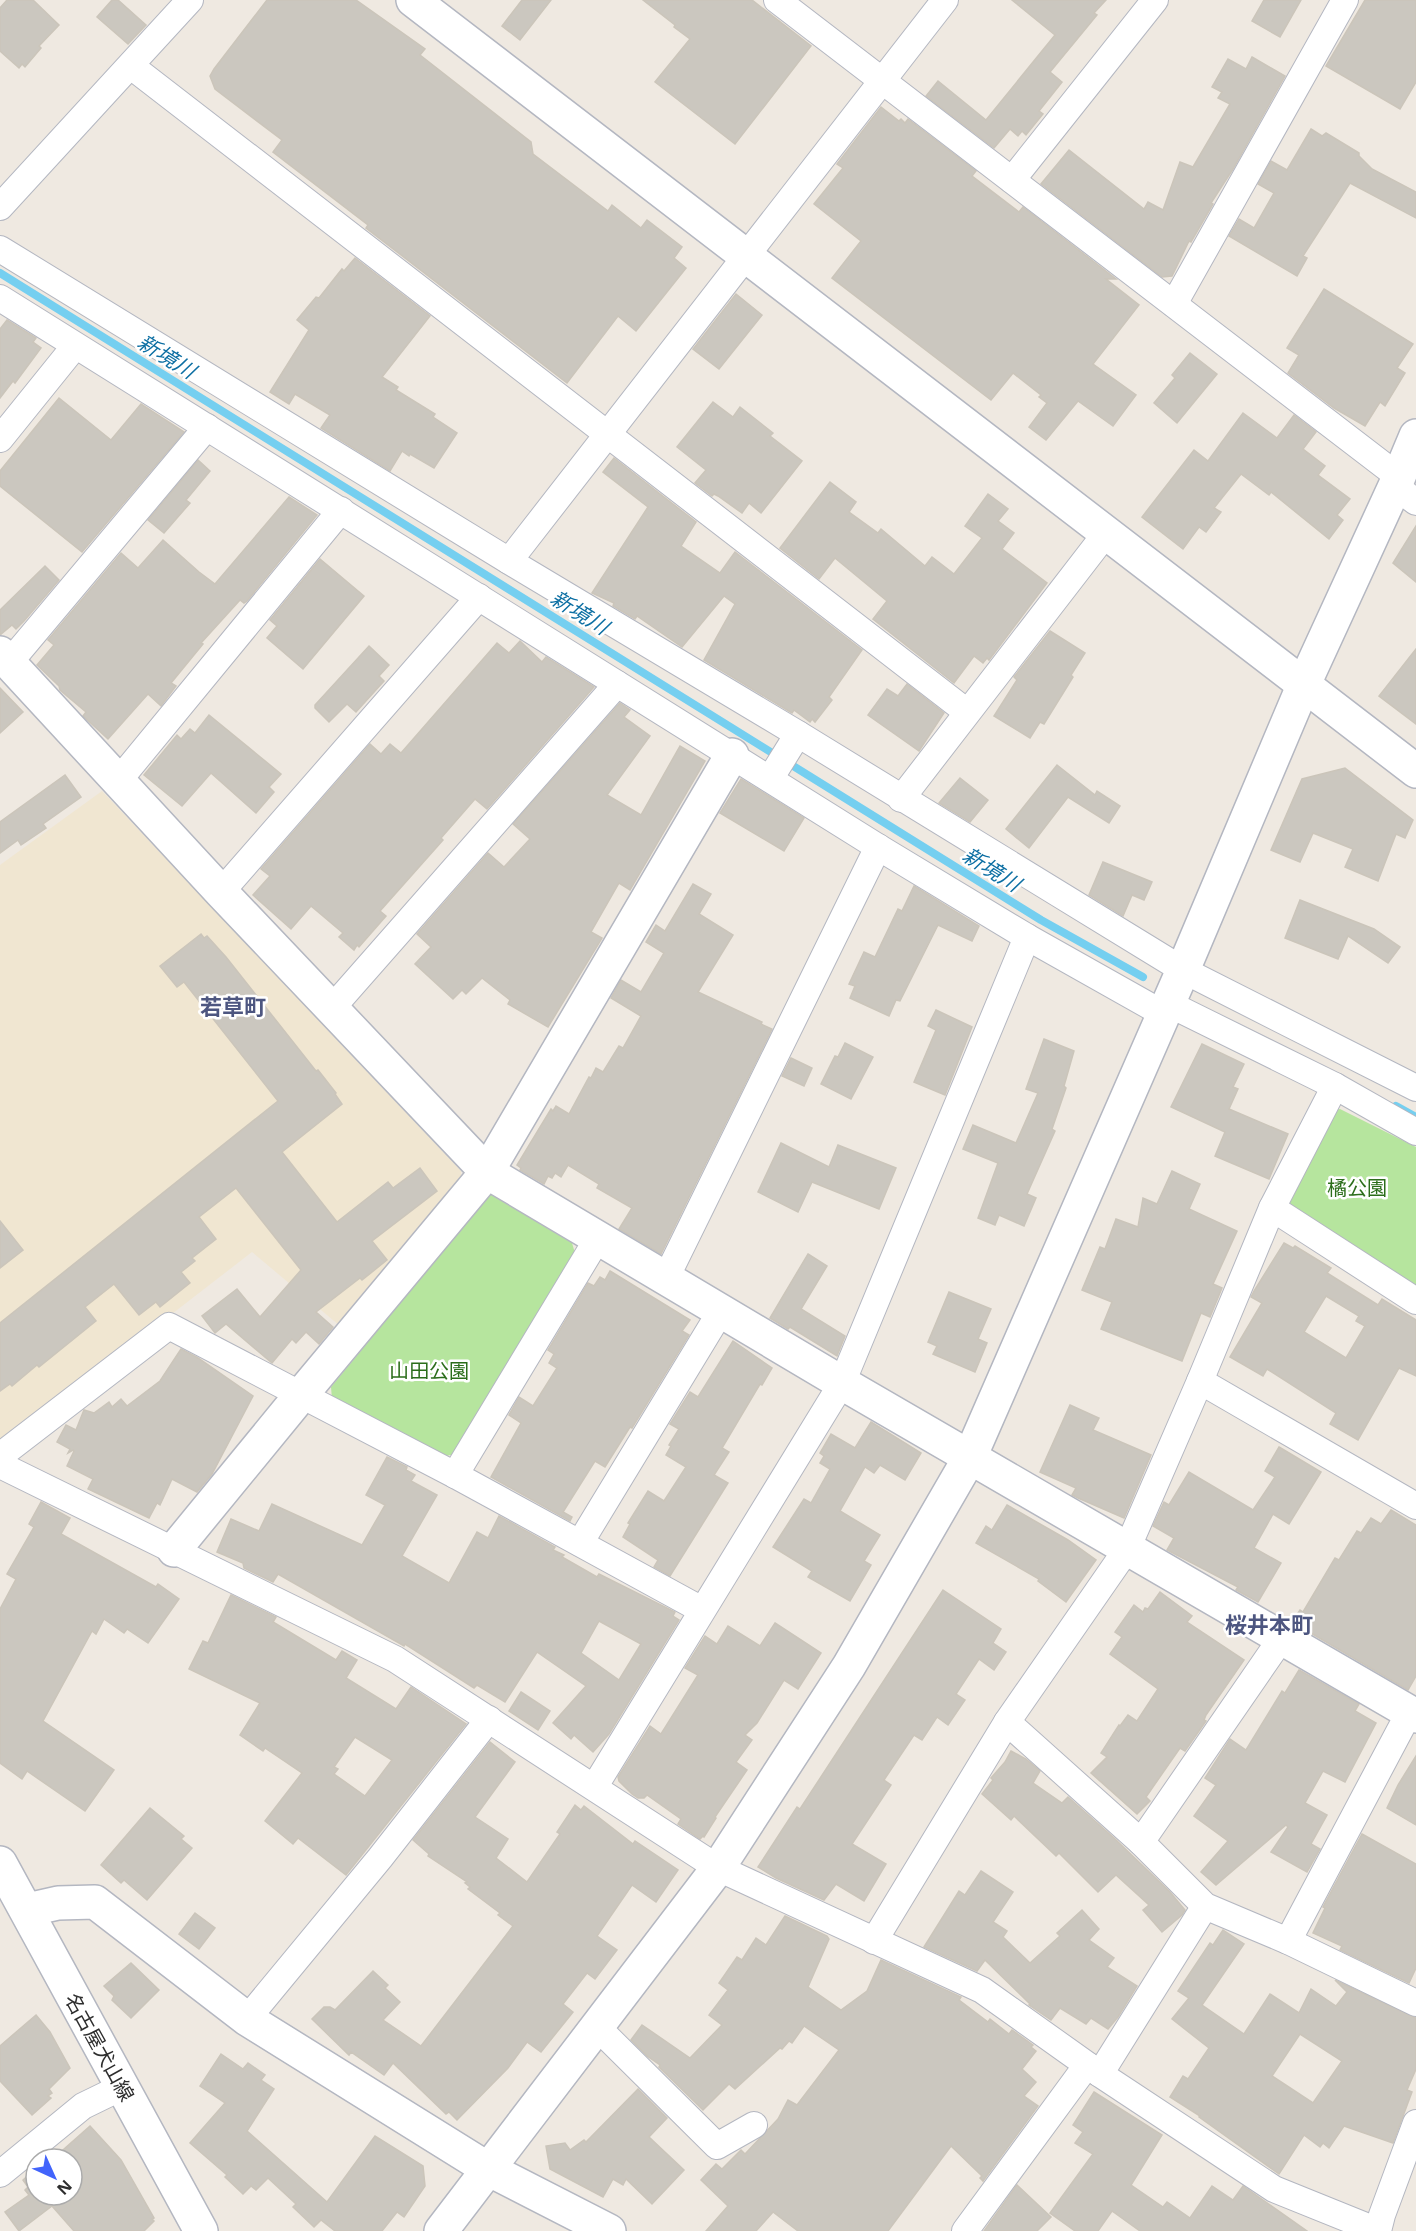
<svg xmlns="http://www.w3.org/2000/svg" width="1416" height="2231" viewBox="0 0 1416 2231" font-family="'Noto Sans','Noto Sans JP',sans-serif">
<rect width="100%" height="100%" fill="#efe9e1"/>
<polygon fill="#f0e6d1" points="102,791 461,1171 461,1181 340,1326 252,1252 168,1317 0,1442 0,865"/>
<g fill="#b6e59e">
<polygon points="1340,1109 1416,1147 1416,1292 1286,1206 1326,1111"/>
<polygon points="490,1194 572,1243 575,1253 455,1454 442,1457 332,1399 331,1387"/>
</g>
<g fill="none" stroke-linecap="round" stroke-linejoin="round">
<g stroke="#75cff0" stroke-width="8">
<polyline points="0,273 1041,920 1143,977"/>
<polyline points="1396,1106 1416,1117"/>
</g>
</g>
<g fill="#cbc7bf" stroke="#cbc5ba" stroke-width="1.5" fill-rule="evenodd">
<polygon points="7,0 33,0 59,25 39,46 41,48 25,67 22,64 19,68 0,51 0,8"/>
<polygon points="112,0 118,0 146,25 128,44 97,17"/>
<polygon points="267,0 356,0 425,49 420,55 531,142 533,154 608,211 612,205 641,228 647,220 682,247 674,258 686,268 636,331 618,316 567,383 366,228 368,225 273,152 282,140 215,89 210,76 214,69"/>
<polygon points="522,0 551,0 520,40 502,26"/>
<polygon points="643,0 752,0 811,46 735,144 655,82 690,39 674,27 675,25"/>
<polygon points="1012,0 1106,0 1094,13 1097,15 1050,72 1062,82 1039,111 1043,114 1026,135 1022,131 1018,136 1010,129 994,148 926,96 938,81 986,120 1055,35"/>
<polygon points="1264,0 1301,0 1280,37 1252,21"/>
<polygon points="1365,0 1416,0 1416,82 1400,109 1326,66"/>
<polygon points="1252,57 1285,76 1233,169 1211,203 1213,204 1191,242 1189,241 1172,276 1162,277 1041,184 1069,150 1144,209 1148,202 1163,210 1180,162 1193,167 1230,104 1218,98 1222,92 1212,87 1228,59 1246,69"/>
<polygon points="881,107 899,121 901,119 905,123 908,119 976,171 972,176 1019,212 1023,207 1116,279 1106,279 1139,305 1093,364 1136,395 1113,426 1078,401 1046,440 1029,427 1047,403 1039,397 1041,395 1013,373 991,400 832,278 861,241 814,204 843,168 837,164"/>
<polygon points="1311,129 1322,136 1326,133 1359,153 1359,156 1372,169 1416,192 1416,218 1350,183 1303,256 1307,258 1297,276 1229,236 1239,219 1254,228 1274,193 1258,184 1271,161 1287,170"/>
<polygon points="355,258 430,316 382,377 398,387 396,390 435,414 433,417 457,433 434,468 410,454 409,456 402,451 390,471 321,428 330,415 295,394 289,404 270,392 309,330 297,320 316,297 319,298 342,269 344,271"/>
<polygon points="1324,289 1413,344 1397,368 1405,373 1385,406 1380,402 1365,426 1334,408 1288,373 1299,355 1287,348"/>
<polygon points="736,294 762,315 719,369 693,349"/>
<polygon points="7,320 36,338 33,342 41,348 15,383 13,381 0,398 0,329"/>
<polygon points="1190,353 1217,374 1177,423 1154,403 1175,378 1172,375"/>
<polygon points="59,398 111,440 141,404 184,432 82,552 0,486 0,471"/>
<polygon points="713,402 733,417 740,407 773,433 770,436 802,461 761,513 749,503 742,513 718,496 714,494 712,496 695,483 706,470 677,447"/>
<polygon points="1243,413 1277,438 1294,415 1316,432 1303,449 1325,466 1318,475 1350,499 1337,515 1343,520 1329,539 1271,492 1269,495 1241,474 1214,508 1221,512 1206,532 1199,527 1183,549 1142,517 1194,450 1208,461"/>
<polygon points="614,458 696,522 681,546 720,573 735,552 862,650 829,697 832,700 815,722 812,719 810,722 794,710 792,713 704,660 735,604 724,596 682,647 637,616 635,619 613,606 614,603 592,593 648,507 603,472"/>
<polygon points="198,460 210,471 186,500 190,503 164,533 148,520"/>
<polygon points="830,482 856,502 849,512 878,533 881,529 925,566 932,557 954,574 982,538 965,526 988,494 1008,509 998,521 1014,533 1002,549 1047,583 989,660 987,658 983,663 974,656 954,683 873,619 887,601 835,558 819,579 780,548"/>
<polygon points="289,497 317,515 247,601 244,603 240,600 201,643 203,644 171,683 176,686 161,706 148,694 108,739 83,716 86,712 60,690 59,686 37,665 54,645 48,640 121,553 138,568 163,540 199,572 215,584"/>
<polygon points="1416,526 1416,582 1393,563"/>
<polygon points="320,559 364,596 303,669 267,638 277,626 270,620"/>
<polygon points="45,566 59,580 24,621 16,629 12,625 0,635 0,610"/>
<polygon points="1050,631 1085,653 1071,675 1073,677 1044,724 1040,722 1030,738 994,716 1017,680 1014,677"/>
<polygon points="520,641 542,662 546,657 594,687 487,809 475,799 441,838 443,840 380,911 386,916 359,947 357,945 354,950 339,937 343,933 311,906 291,929 253,895 270,876 261,869 370,744 381,754 390,744 401,753 497,643 509,653"/>
<polygon points="369,646 389,665 379,676 384,681 356,712 347,704 329,722 315,708 315,705"/>
<polygon points="1416,649 1416,724 1379,696"/>
<polygon points="907,684 944,713 919,751 868,715 887,689 898,696"/>
<polygon points="0,688 23,712 0,733"/>
<polygon points="620,703 630,710 624,717 650,736 607,795 641,815 680,746 705,761 630,890 619,883 591,932 602,938 548,1027 508,1004 510,1000 482,978 466,994 462,990 453,999 415,964 431,947 417,934 488,853 504,867 530,839 513,824"/>
<polygon points="209,715 281,774 269,787 274,792 256,813 211,773 182,806 144,775 177,735 181,739 190,729 195,733"/>
<polygon points="1057,765 1095,795 1097,791 1120,806 1109,823 1068,797 1029,848 1006,829"/>
<polygon points="1345,768 1413,820 1405,838 1396,834 1378,881 1345,867 1353,849 1313,833 1300,862 1271,850 1302,779"/>
<polygon points="65,775 81,797 43,824 46,828 21,845 18,840 0,853 0,822"/>
<polygon points="960,778 988,800 970,822 939,803"/>
<polygon points="741,779 804,818 784,851 720,813"/>
<polygon points="1103,862 1152,882 1144,900 1132,895 1123,916 1089,895"/>
<polygon points="693,884 711,894 699,914 733,935 698,992 762,1022 761,1024 772,1029 661,1254 619,1229 632,1208 597,1188 599,1184 568,1165 561,1177 555,1173 552,1178 548,1176 544,1184 520,1170 521,1168 517,1165 551,1109 553,1111 556,1106 569,1114 589,1077 591,1078 596,1068 603,1072 619,1046 623,1048 641,1016 611,998 621,980 641,992 664,953 646,942 656,925 665,931"/>
<polygon points="914,886 979,926 972,941 938,925 900,1001 896,1000 889,1016 850,998 855,986 849,984 864,952 875,957 898,909 902,911"/>
<polygon points="1300,900 1374,929 1400,947 1388,963 1348,936 1338,959 1285,938"/>
<polygon points="201,934 204,938 207,936 226,957 316,1071 318,1070 336,1093 335,1094 342,1104 282,1152 337,1222 388,1182 393,1188 420,1168 437,1191 372,1241 387,1260 362,1280 360,1278 316,1312 333,1327 319,1344 306,1332 296,1343 292,1339 272,1363 226,1324 215,1333 202,1316 237,1289 260,1317 301,1270 236,1188 199,1217 216,1239 192,1258 195,1261 181,1272 190,1283 160,1307 156,1302 139,1315 114,1284 85,1307 96,1321 39,1367 37,1365 12,1386 10,1384 0,1391 0,1323 278,1101 184,982 177,987 160,966"/>
<polygon points="936,1010 972,1027 945,1095 914,1082 936,1030 928,1026"/>
<polygon points="1044,1039 1074,1051 1064,1086 1066,1088 1052,1129 1055,1131 1027,1194 1036,1198 1024,1226 999,1215 995,1225 978,1218 998,1163 963,1149 973,1125 1016,1143 1038,1093 1026,1089"/>
<polygon points="845,1043 873,1057 851,1099 821,1084 835,1056 838,1057"/>
<polygon points="1202,1044 1244,1064 1233,1087 1238,1089 1229,1109 1288,1134 1269,1179 1215,1156 1225,1132 1171,1107"/>
<polygon points="791,1058 812,1068 804,1086 782,1076"/>
<polygon points="781,1143 829,1167 838,1145 896,1168 879,1209 812,1182 798,1212 758,1192"/>
<polygon points="1172,1171 1200,1184 1189,1209 1237,1231 1213,1284 1222,1288 1210,1317 1201,1313 1182,1361 1101,1329 1112,1302 1082,1290 1100,1247 1105,1249 1116,1219 1138,1227 1143,1198 1157,1204"/>
<polygon points="0,1221 23,1250 0,1268"/>
<path d="M1284,1243L1293,1248L1295,1246L1331,1268L1327,1273L1378,1305L1382,1299L1416,1320V1376L1399,1368L1358,1440L1330,1424L1336,1413L1267,1369L1263,1376L1230,1357L1262,1303L1251,1297L1254,1291ZM1326,1296L1359,1316L1356,1321L1365,1326L1346,1358L1304,1332Z"/>
<polygon points="808,1254 827,1266 801,1309 845,1336 837,1356 790,1327 788,1329 770,1318"/>
<polygon points="610,1271 690,1320 682,1331 689,1335 632,1428 630,1427 605,1467 595,1461 563,1512 572,1517 570,1521 491,1477 521,1423 509,1415 519,1397 533,1406 557,1368 549,1363 554,1354 548,1350 588,1283 594,1286 600,1277 605,1280"/>
<polygon points="949,1292 991,1309 978,1339 987,1343 975,1372 933,1354 937,1346 928,1342"/>
<polygon points="733,1341 772,1368 762,1385 760,1384 722,1448 729,1452 714,1475 728,1483 670,1576 654,1567 658,1560 623,1537 630,1524 628,1523 648,1491 664,1501 686,1467 666,1455 671,1446 669,1445 679,1429 670,1424 690,1392 698,1397"/>
<polygon points="181,1349 198,1358 253,1396 212,1474 197,1492 172,1479 160,1505 157,1503 149,1518 88,1489 93,1479 67,1466 74,1451 73,1450 68,1453 70,1449 57,1442 66,1425 76,1430 84,1410 94,1413 109,1402 112,1407 121,1399 127,1406 160,1381"/>
<polygon points="1070,1405 1099,1418 1093,1430 1151,1455 1124,1518 1078,1498 1072,1495 1076,1488 1040,1472"/>
<polygon points="871,1422 921,1453 905,1480 880,1465 874,1473 865,1467 840,1511 880,1535 864,1561 871,1565 850,1601 808,1577 812,1571 773,1547 804,1499 811,1503 830,1469 820,1463 824,1456 820,1453 831,1434 855,1448"/>
<polygon points="1279,1447 1321,1472 1289,1524 1273,1514 1254,1548 1281,1563 1258,1602 1236,1590 1238,1587 1167,1550 1174,1538 1153,1526 1164,1502 1169,1505 1189,1472 1253,1510 1275,1477 1265,1471"/>
<path d="M387,1457L407,1467L406,1470L415,1475L411,1481L437,1495L402,1556L449,1583L477,1532L488,1538L499,1516L555,1547L553,1550L564,1555L562,1557L597,1577L599,1574L675,1612L673,1616L679,1620L609,1734L593,1752L574,1735L571,1739L553,1723L586,1686L537,1652L505,1702L477,1685L474,1688L405,1644L404,1646L278,1574L273,1582L244,1568L243,1563L217,1552L231,1519L259,1531L272,1504L362,1545L385,1505L366,1495ZM599,1621L641,1644L619,1680L581,1653Z"/>
<polygon points="41,1502 70,1518 61,1534 156,1587 158,1584 179,1599 148,1643 127,1629 124,1633 104,1619 96,1634 92,1631 43,1721 114,1770 85,1811 27,1771 22,1779 0,1763 0,1609 16,1579 7,1574 34,1527 29,1524"/>
<polygon points="1007,1505 1068,1540 1096,1560 1066,1602 1038,1581 1039,1579 976,1543 986,1526 992,1530"/>
<polygon points="1391,1510 1416,1525 1416,1676 1408,1690 1292,1622 1300,1610 1303,1612 1335,1558 1339,1560 1357,1531 1361,1533 1371,1518 1381,1524"/>
<polygon points="943,1590 1001,1629 993,1643 1006,1652 994,1670 979,1659 956,1694 965,1700 948,1725 937,1717 922,1740 914,1735 884,1780 891,1785 852,1844 886,1864 864,1901 836,1884 824,1900 776,1878 758,1867 797,1807 800,1809"/>
<polygon points="1160,1592 1192,1616 1187,1622 1244,1660 1206,1715 1204,1720 1206,1721 1185,1751 1180,1748 1146,1797 1150,1801 1137,1814 1091,1773 1107,1757 1101,1753 1119,1725 1120,1726 1128,1715 1137,1721 1158,1689 1110,1654 1122,1637 1115,1632 1134,1605 1143,1612 1145,1608 1148,1609"/>
<path d="M231,1595L276,1617L273,1622L336,1660L342,1651L357,1660L346,1678L396,1709L411,1687L466,1724L346,1875L298,1838L293,1844L265,1821L302,1773L265,1748L263,1751L240,1735L260,1703L189,1669L203,1641L208,1643ZM355,1737L392,1760L365,1796L334,1774L338,1769L334,1767Z"/>
<polygon points="775,1623 821,1653 798,1689 784,1680 757,1723 745,1735 752,1740 736,1762 747,1770 715,1817 716,1818 704,1837 703,1836 700,1839 678,1824 681,1819 647,1795 644,1798 638,1798 632,1794 619,1781 618,1777 650,1726 661,1734 698,1675 685,1668 705,1636 717,1644 728,1626 760,1646"/>
<polygon points="1299,1670 1359,1704 1355,1711 1376,1723 1345,1782 1323,1771 1305,1803 1327,1815 1311,1844 1320,1849 1307,1872 1271,1852 1288,1827 1286,1825 1216,1885 1201,1872 1228,1841 1194,1816 1216,1785 1205,1778 1230,1739 1246,1750 1282,1691 1285,1693"/>
<polygon points="521,1692 550,1711 538,1730 509,1711"/>
<polygon points="490,1742 515,1762 475,1817 508,1839 496,1858 527,1882 560,1834 557,1832 575,1805 581,1810 584,1806 633,1844 635,1841 678,1870 656,1902 632,1885 597,1936 617,1950 595,1979 587,1973 563,2004 573,2012 541,2052 527,2042 508,2068 457,2120 449,2112 446,2114 393,2063 384,2075 351,2052 349,2055 312,2019 324,2007 330,2007 335,2010 373,1971 388,1985 385,1988 400,2002 383,2020 421,2046 513,1926 498,1915 500,1913 468,1889 470,1887 465,1883 467,1882 428,1856 429,1854 413,1840"/>
<polygon points="1011,1751 1026,1759 1040,1771 1033,1783 1062,1803 1068,1797 1114,1838 1170,1892 1185,1910 1182,1915 1162,1932 1143,1910 1149,1905 1116,1875 1098,1892 1059,1853 1056,1856 1014,1816 1011,1820 982,1794 993,1780 991,1778 1005,1762"/>
<polygon points="1416,1756 1416,1825 1387,1808 1398,1785"/>
<polygon points="150,1808 184,1836 181,1839 192,1848 147,1900 124,1880 121,1883 101,1865"/>
<polygon points="1362,1834 1416,1864 1416,1968 1409,1983 1340,1950 1342,1946 1313,1933 1325,1908 1323,1907"/>
<polygon points="981,1871 1013,1892 993,1922 1007,1931 1003,1937 1030,1963 1060,1936 1057,1933 1082,1910 1099,1929 1089,1940 1114,1958 1107,1967 1137,1986 1118,2017 1108,2029 1091,2018 1086,2024 1060,2008 1051,2020 1029,2005 1030,2004 985,1960 977,1971 924,1947 959,1891 965,1895"/>
<polygon points="195,1913 215,1928 199,1949 179,1934"/>
<polygon points="785,1916 827,1936 829,1939 808,1987 841,2010 867,1991 881,1960 961,1997 959,2000 988,2022 990,2019 1009,2034 1012,2030 1033,2045 1031,2047 1036,2051 1022,2069 1036,2082 1024,2096 1038,2106 983,2181 980,2178 982,2176 951,2146 888,2231 798,2231 773,2212 756,2231 706,2231 728,2206 701,2180 716,2164 722,2169 741,2150 745,2154 778,2119 788,2100 797,2105 839,2050 804,2026 792,2043 789,2041 782,2049 780,2048 735,2089 729,2084 703,2110 659,2067 660,2065 647,2056 631,2040 642,2025 690,2058 722,2025 709,2015 728,1990 719,1983 737,1957 742,1960 756,1938 766,1945"/>
<path d="M1223,1930L1244,1944L1202,2005L1244,2034L1270,1994L1299,2013L1311,1989L1336,2006L1347,1992L1335,1980L1416,2018V2069L1407,2090L1412,2092L1393,2143L1344,2126L1329,2148L1323,2143L1320,2147L1304,2135L1279,2174L1199,2117L1200,2116L1170,2097L1183,2076L1188,2079L1209,2048L1172,2019L1189,1998L1178,1991L1210,1943L1213,1945ZM1300,2034L1342,2061L1313,2103L1272,2076Z"/>
<polygon points="131,1963 159,1990 131,2018 112,2000 114,1996 104,1986"/>
<polygon points="36,2015 50,2032 70,2068 49,2089 52,2093 48,2096 51,2098 32,2115 0,2081 0,2046"/>
<polygon points="221,2054 243,2069 248,2063 265,2075 261,2080 274,2089 247,2131 327,2202 375,2136 423,2166 425,2186 404,2217 397,2212 382,2231 335,2231 321,2220 314,2227 293,2207 296,2204 268,2178 256,2190 251,2186 243,2194 225,2177 227,2175 190,2143 225,2103 200,2086"/>
<polygon points="638,2089 667,2118 649,2137 684,2170 652,2204 626,2179 623,2185 613,2179 603,2197 550,2169 546,2146 565,2143 570,2150 584,2140 586,2142"/>
<polygon points="1094,2092 1162,2135 1131,2185 1163,2207 1167,2202 1190,2218 1212,2186 1233,2200 1243,2186 1307,2231 1140,2231 1112,2211 1098,2231 1075,2231 1050,2213 1093,2154 1075,2143 1083,2132 1073,2125"/>
<polygon points="90,2126 121,2160 154,2218 152,2219 154,2221 144,2231 74,2231 52,2206 19,2231 5,2212 29,2195 25,2190 28,2187 23,2180 36,2168 36,2195 72,2195 72,2159 46,2159 52,2154 55,2157"/>
<polygon points="1017,2185 1051,2217 1037,2231 984,2231"/>
</g>
<g fill="none" stroke-linecap="round" stroke-linejoin="round">
<defs>
<g id="minor">
<polyline points="777,0 1399,477"/>
<polyline points="131,66 967,712"/>
<polyline points="1012,180 1155,0"/>
<polyline points="0,207 190,0"/>
<polyline points="0,249 509,561 798,734 1183,970 1416,1088"/>
<polyline points="0,298 878,847 1027,937 1162,1013"/>
<polyline points="1174,304 1345,0"/>
<polyline points="0,439 75,346"/>
<polyline points="1395,486 1416,502"/>
<polyline points="509,561 945,0"/>
<polyline points="9,663 207,427"/>
<polyline points="770,779 798,734"/>
<polyline points="119,780 341,510"/>
<polyline points="901,799 1107,532"/>
<polyline points="221,892 479,597"/>
<polyline points="1167,1003 1335,1086 1416,1132"/>
<polyline points="332,1008 617,684"/>
<polyline points="1272,1208 1416,1301"/>
<polyline points="666,1278 878,847"/>
<polyline points="1200,1381 1416,1506"/>
<polyline points="0,1456 169,1326 455,1475 702,1610"/>
<polyline points="0,1465 395,1659 718,1868 982,1990 1100,2074 1274,2189 1378,2231"/>
<polyline points="455,1475 598,1238"/>
<polyline points="580,1543 721,1311"/>
<polyline points="1007,1722 1141,1842 1205,1906 1288,1941 1416,2003"/>
<polyline points="595,1786 842,1383 1027,937"/>
<polyline points="1141,1842 1281,1639"/>
<polyline points="874,1941 1007,1722 1127,1549 1200,1381 1272,1208 1335,1086"/>
<polyline points="1288,1941 1409,1713"/>
<polyline points="247,2019 380,1858 489,1719"/>
<polyline points="596,2026 717,2146 754,2125"/>
<polyline points="1100,2074 1205,1906"/>
<polyline points="0,2174 83,2106 122,2087"/>
<polyline points="965,2231 1087,2065"/>
<polyline points="1378,2231 1382,2215 1416,2123"/>
</g>
<g id="tertiary">
<polyline points="413,0 1416,771"/>
<polyline points="0,653 221,892 487,1172 842,1383 1416,1716"/>
<polyline points="174,1550 301,1395 487,1172 732,755"/>
<polyline points="27,1910 58,1903 95,1902 247,2019 488,2169 609,2231"/>
<polyline points="441,2231 718,1868 849,1666 970,1457 1183,970 1304,684 1395,486 1416,436"/>
</g>
<polyline id="secondary" points="0,1863 201,2231"/>
</defs>
<use href="#minor" stroke="#b4b7c1" stroke-width="28"/>
<use href="#tertiary" stroke="#b4b7c1" stroke-width="36"/>
<use href="#secondary" stroke="#b4b7c1" stroke-width="36"/>
<use href="#minor" stroke="#fff" stroke-width="26"/>
<use href="#tertiary" stroke="#fff" stroke-width="33"/>
<use href="#secondary" stroke="#fff" stroke-width="33"/>
</g>
<g text-anchor="middle" dominant-baseline="central" stroke-width="5" stroke-linejoin="round" paint-order="stroke">
<g font-size="20" fill="#2c6e1b" stroke="#fff">
<text x="1357" y="1187">橘公園</text>
<text x="429" y="1370">山田公園</text>
</g>
<g font-size="20" fill="#2e2e2e" stroke="#fff">
<text transform="translate(100 2047) rotate(61)">名古屋犬山線</text>
</g>
<g font-size="21" font-style="italic" fill="#0d6fa3" stroke="#fff">
<text transform="translate(167 356) rotate(32)">新境川</text>
<text transform="translate(580 612) rotate(32)">新境川</text>
<text transform="translate(992 869) rotate(32)">新境川</text>
</g>
<g font-size="22" font-weight="bold" fill="#4d5680" stroke="#fff">
<text x="233" y="1006">若草町</text>
<text x="1269" y="1624">桜井本町</text>
</g>
</g>
<g transform="translate(54 2177) rotate(135)"><circle r="28" fill="#ffffff" stroke="#ababab" stroke-width="1.5"/>
<path d="M0-4.5L10 22L0 15L-10 22Z" fill="#4264fb"/>
<text y="-9" font-size="16" font-weight="bold" text-anchor="middle" fill="#2e2e2e">N</text>
</g>
</svg>
